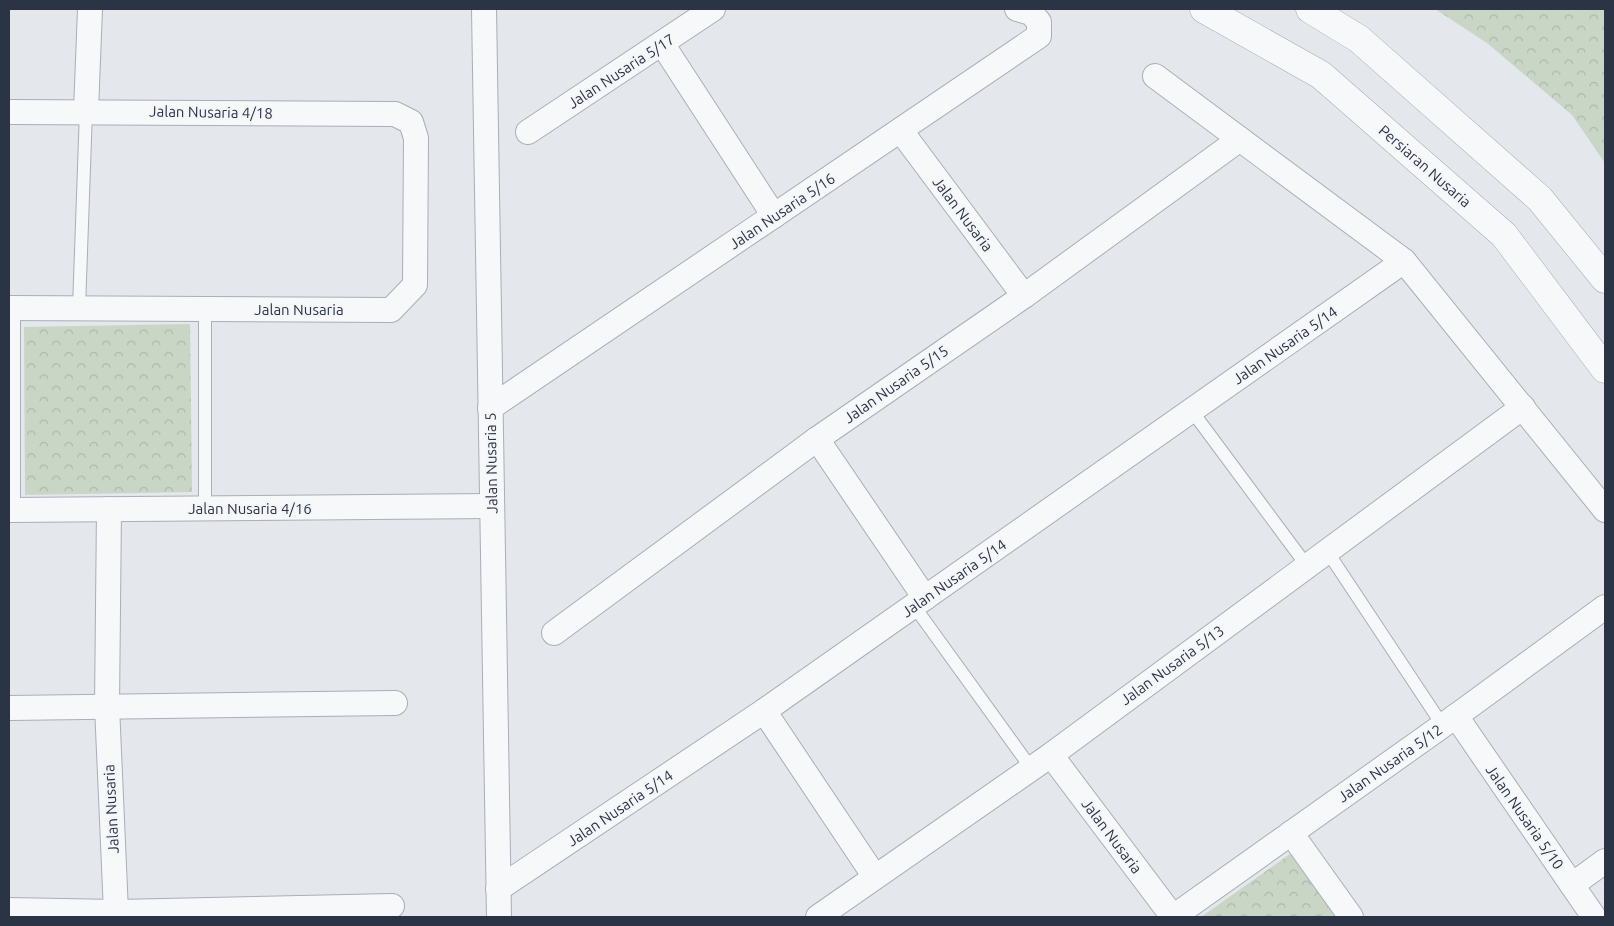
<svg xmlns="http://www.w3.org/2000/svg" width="1614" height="926" viewBox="0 0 1614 926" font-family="Ubuntu,sans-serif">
<defs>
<pattern id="park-crowns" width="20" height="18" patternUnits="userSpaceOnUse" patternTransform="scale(1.25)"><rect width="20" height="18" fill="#c9d6c5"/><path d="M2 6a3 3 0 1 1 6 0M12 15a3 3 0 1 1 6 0" fill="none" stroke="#adb8ab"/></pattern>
</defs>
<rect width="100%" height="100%" fill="#e4e7ec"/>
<g fill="url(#park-crowns)">
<polygon points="1435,9 1605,9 1605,163 1572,115 1487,43"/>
<polygon points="190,324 192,492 25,495 24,327"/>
<polygon points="1293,852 1340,917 1201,917"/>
</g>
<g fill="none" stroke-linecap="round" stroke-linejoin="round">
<defs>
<g id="service">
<polyline points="79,308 86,111"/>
<polyline points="205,309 205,509"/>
<polyline points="1192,411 1307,566"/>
<polyline points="14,510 14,308"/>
<polyline points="1327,551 1443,726"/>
<polyline points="914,606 1031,768"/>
</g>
<g id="minor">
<polyline points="484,9 499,917"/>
<polyline points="663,45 774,216"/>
<polyline points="1155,76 1404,261 1605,510"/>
<polyline points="86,111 90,9"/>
<polyline points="9,112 395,114 411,122 416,138 415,285 391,310 9,308"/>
<polyline points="901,131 1024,296"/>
<polyline points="528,132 713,9"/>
<polyline points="490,408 1039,36 1039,22 1031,13 1017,9"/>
<polyline points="817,439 925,598"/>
<polyline points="109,509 107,706 116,912"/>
<polyline points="9,510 492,506"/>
<polyline points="554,633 817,439 1024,296 1240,139"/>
<polyline points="9,708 395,703"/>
<polyline points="764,711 875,877"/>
<polyline points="1456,716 1594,917"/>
<polyline points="1051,755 1173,917"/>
<polyline points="1291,833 1351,917"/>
<polyline points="1572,885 1605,861"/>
<polyline points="498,889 764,711 1404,261"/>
<polyline points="9,910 116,912 392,906"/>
<polyline points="818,917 1051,755 1523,407"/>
<polyline points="1173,917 1456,716 1605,607"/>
</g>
<g id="tertiary">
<polyline points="1204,9 1321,75 1504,235 1605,369"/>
<polyline points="1310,9 1359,39 1540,199 1605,279"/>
</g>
</defs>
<use href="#service" stroke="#a9aeb7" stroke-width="14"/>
<use href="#minor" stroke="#a9aeb7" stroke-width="26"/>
<use href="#tertiary" stroke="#a9aeb7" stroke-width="29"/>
<use href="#service" stroke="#f7f8fa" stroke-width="12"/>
<use href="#minor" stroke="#f7f8fa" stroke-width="24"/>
<use href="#tertiary" stroke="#f7f8fa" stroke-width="28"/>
</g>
<g text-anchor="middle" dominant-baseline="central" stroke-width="4" stroke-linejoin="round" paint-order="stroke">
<g font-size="15" fill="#2b3445" stroke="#f4f6f9">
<text transform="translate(621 71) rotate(-33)">Jalan Nusaria 5/17</text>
<text transform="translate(211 112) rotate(1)">Jalan Nusaria 4/18</text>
<text transform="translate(1425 166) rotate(41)">Persiaran Nusaria</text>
<text transform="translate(782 211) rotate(-34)">Jalan Nusaria 5/16</text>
<text transform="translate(963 214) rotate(53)">Jalan Nusaria</text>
<text x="299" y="309">Jalan Nusaria</text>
<text transform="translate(1285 345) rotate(-35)">Jalan Nusaria 5/14</text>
<text transform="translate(896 384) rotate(-35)">Jalan Nusaria 5/15</text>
<text transform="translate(491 463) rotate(-91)">Jalan Nusaria 5</text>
<text x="250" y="508">Jalan Nusaria 4/16</text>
<text transform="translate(954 578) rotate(-35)">Jalan Nusaria 5/14</text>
<text transform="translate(1172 665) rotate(-36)">Jalan Nusaria 5/13</text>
<text transform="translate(1390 763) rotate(-35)">Jalan Nusaria 5/12</text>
<text transform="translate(620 808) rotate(-34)">Jalan Nusaria 5/14</text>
<text transform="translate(111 809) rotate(-93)">Jalan Nusaria</text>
<text transform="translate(1525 817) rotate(55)">Jalan Nusaria 5/10</text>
<text transform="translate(1112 836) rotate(53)">Jalan Nusaria</text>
</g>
</g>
<rect width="1614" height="926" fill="none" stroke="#2b3445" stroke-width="20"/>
</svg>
